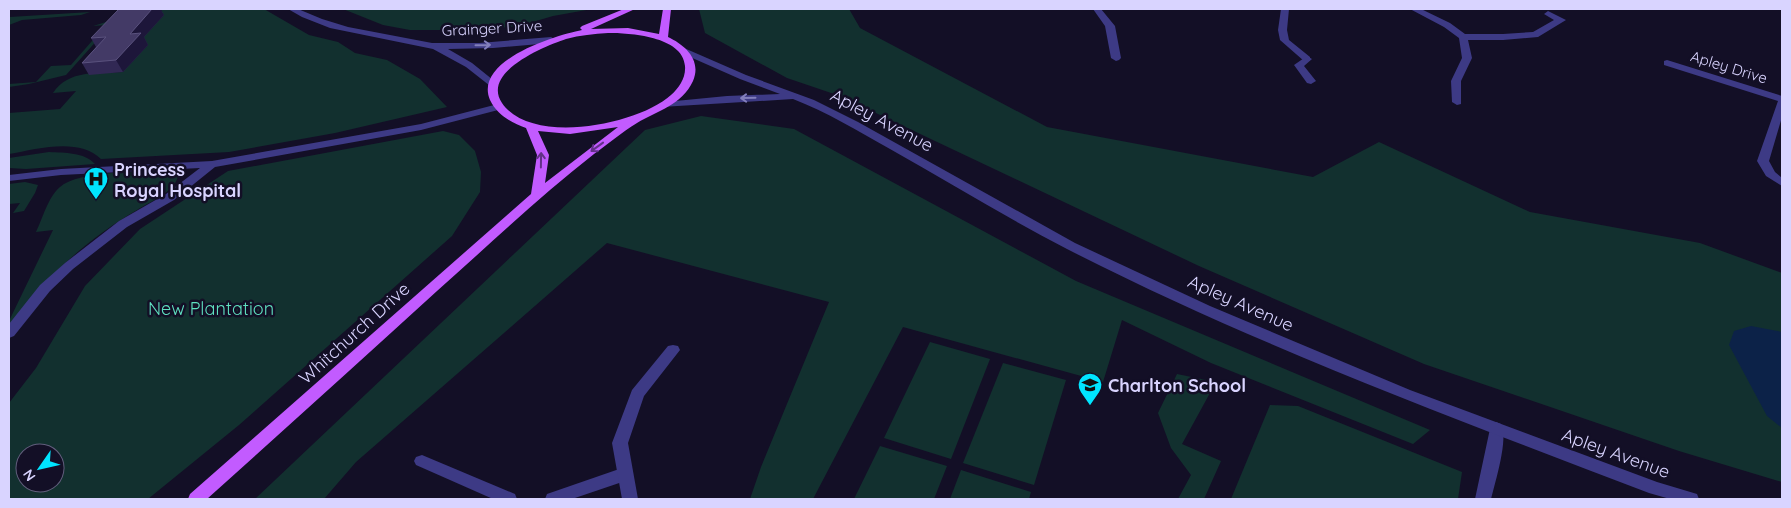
<svg xmlns="http://www.w3.org/2000/svg" width="1791" height="508" viewBox="0 0 1791 508" font-family="Quicksand,sans-serif">
<rect width="100%" height="100%" fill="#130f26"/>
<g fill="#12302f" fill-rule="evenodd">
<path d="M163,9H264L309,35L338,42L355,53L387,60L420,79L447,107L335,133L229,152L101,159C79,137 37,149 9,154V113L60,109L76,91L53,93C69,69 97,74 123,72L136,45L163,15H157Z"/>
<polygon points="343,9 592,9 553,16 519,26 488,29 448,30 410,30 383,25"/>
<polygon points="699,9 849,9 860,28 1047,127 1313,177 1379,142 1530,212 1700,243 1782,273 1782,482 1679,451 1424,364 1199,266 840,96 787,78 705,33"/>
<polygon points="90,12 81,15 22,20 9,25 10,17"/>
<polygon points="106,22 108,28 66,75 29,84 9,87 9,84 36,82 51,66 71,65 106,25 93,26"/>
<polygon points="701,116 794,129 1076,281 1430,430 1413,444 1211,363 1122,320 1103,382 903,327 813,499 750,499 761,467 829,302 607,243 356,462 324,499 255,499 645,130"/>
<path d="M443,131L459,135L475,151L481,172L480,192L452,236L239,425L148,499H9V403L36,368L85,286L140,229L228,171ZM25,453H55V483H25Z"/>
<path d="M49,152C65,153 84,152 95,164L26,169L9,168V158Z"/>
<path d="M170,171L178,177C172,194 151,201 137,210C83,242 44,278 9,330V321L53,230L36,232C43,218 48,197 60,187C79,170 144,172 170,171Z"/>
<polygon points="25,182 38,185 35,193 24,211 13,213 20,203 9,204 9,184"/>
<polygon points="930,342 990,359 951,459 884,438"/>
<polygon points="1003,363 1066,380 1034,485 963,463"/>
<polygon points="1177,374 1216,382 1182,444 1221,461 1204,499 1178,499 1191,475 1171,448 1158,413"/>
<polygon points="1270,405 1298,406 1462,472 1458,499 1231,499"/>
<polygon points="880,446 947,466 934,499 854,499"/>
<polygon points="961,470 1031,492 1029,499 950,499"/>
</g>
<polygon fill="#0c2248" points="1751,326 1782,332 1782,428 1767,416 1729,345 1734,331"/>
<g fill="none" stroke-linecap="round" stroke-linejoin="round">
<g fill="#3d3a85" fill-rule="evenodd">
<polygon points="1548,11 1566,20 1538,37 1503,40 1498,37 1503,34 1533,32 1554,20 1544,14"/>
<polygon points="1307,56 1312,59 1304,66 1316,81 1311,84 1307,83 1294,65"/>
<path d="M1496,422L1501,424C1509,438 1495,482 1491,499H1475L1491,424Z"/>
<polygon points="422,455 515,494 517,499 493,499 416,465 414,461 416,457"/>
<polygon points="625,467 631,469 633,474 631,479 572,499 545,499 547,494"/>
</g>
<g fill="#3d3a85" fill-rule="evenodd">
<polygon points="1093,9 1101,9 1115,26 1121,58 1119,60 1116,61 1111,58 1105,26"/>
<polygon points="1281,9 1289,9 1287,30 1289,40 1310,57 1310,61 1304,61 1280,40 1278,30"/>
<polygon points="1410,9 1421,9 1450,23 1465,34 1503,34 1508,37 1503,40 1468,40 1472,58 1461,81 1461,104 1457,105 1452,102 1451,81 1462,58 1459,38 1444,27"/>
<polygon points="1667,60 1782,96 1782,117 1769,161 1775,172 1782,178 1782,186 1766,176 1757,161 1778,101 1664,65 1664,61"/>
<polygon points="498,104 502,105 503,107 502,109 421,130 215,167 174,200 127,227 73,269 50,291 14,336 9,338 9,324 40,285 65,263 119,221 166,194 200,168 61,175 9,181 9,175 61,169 212,161 421,124"/>
<polygon points="673,345 678,346 680,350 644,396 628,443 638,499 622,499 612,443 632,390 668,346"/>
</g>
<g fill="#3d3a85" fill-rule="evenodd">
<polygon points="288,9 298,9 322,19 348,27 432,43 479,43 551,37 556,40 551,43 493,48 448,49 472,63 498,84 498,88 494,89 466,67 433,49 330,28 302,17"/>
<path d="M684,48L746,75L814,100L858,122L1075,243L1210,306L1410,390L1657,482L1697,494L1699,499H1670L1649,493C1453,418 1255,345 1067,249C1007,218 949,182 890,149C858,131 827,112 793,99L661,107L660,105L661,103L665,102L727,96L780,94L740,79L681,53V49Z"/>
</g>
<path fill="#c25bff" fill-rule="evenodd" d="M624,9H635L591,29L628,28L659,34L663,9H671L668,37C685,45 702,60 693,81C682,105 657,111 637,123C622,132 608,144 594,154C539,197 489,245 437,291C360,361 284,430 207,499H188L190,494L531,194L537,155L526,128C512,123 497,115 490,100C473,60 557,35 582,30L580,28L582,26ZM608,33C629,33 683,36 685,66C686,78 679,88 671,95C638,125 531,146 502,103C481,72 545,46 566,39C580,35 594,34 608,33ZM618,127L545,183L549,155L538,131L570,134Z"/>
</g>
<polygon fill="#312854" points="161,10 164,15 144,37 148,45 123,72 89,75 82,63 96,47 91,38"/>
<polygon fill="#1d163a" points="152,9 163,9 161,10 164,15 144,37 148,45 123,72 116,60 130,34"/>
<polygon fill="#433a66" stroke="#5a527e" points="119,9 152,9 130,34 141,33 116,60 82,63 106,37 91,38"/>
<defs><path id="oneway-shaft" d="M-6 0H5M1.5-3L5.5 0L1.5 3" fill="none" stroke-width="1.6" stroke-linecap="round" stroke-linejoin="round" transform="scale(1.25)"/></defs>
<g stroke="#837fbc">
<use href="#oneway-shaft" transform="translate(483 45) rotate(-1)"/>
<use href="#oneway-shaft" transform="translate(748 98) rotate(179)"/>
</g>
<g stroke="#623188">
<use href="#oneway-shaft" transform="translate(597 147) rotate(144)"/>
<use href="#oneway-shaft" transform="translate(541 160) rotate(-89)"/>
</g>
<defs>
<symbol id="hospital-pin" viewBox="-11 -11 22 30"><path d="M0 17L-7.5 6A9.5 9.5 0 1 1 7.5 6Z" fill="#00e5ff" stroke="#130f26"/><path d="M-5-5h3v3.5h4V-5h3V5h-3V1.5h-4V5h-3Z" fill="#111"/></symbol>
<symbol id="school-pin" viewBox="-11 -11 22 30"><path d="M0 17L-7.5 6A9.5 9.5 0 1 1 7.5 6Z" fill="#00e5ff" stroke="#130f26"/><path d="M0-5L7-2L0 1L-7-2ZM-4 1L0 2.5L4 1V4Q0 6-4 4Z" fill="#111"/></symbol>
</defs>
<g fill-rule="evenodd">
<use href="#hospital-pin" x="82" y="165" width="28" height="38"/>
<use href="#school-pin" x="1076" y="371" width="28" height="38"/>
</g>
<g text-anchor="middle" dominant-baseline="central" stroke-width="5" stroke-linejoin="round" paint-order="stroke">
<g font-size="15" fill="#d9d4ff" stroke="#130f26">
<text transform="translate(492 28) rotate(-3)">Grainger Drive</text>
<text transform="translate(1729 67) rotate(17)">Apley Drive</text>
</g>
<g font-size="18" fill="#d9d4ff" stroke="#130f26">
<text transform="translate(882 120) rotate(28)">Apley Avenue</text>
<text transform="translate(1241 303) rotate(24)">Apley Avenue</text>
<text transform="translate(354 333) rotate(-42)">Whitchurch Drive</text>
<text transform="translate(1616 453) rotate(20)">Apley Avenue</text>
</g>
<g font-size="18" font-weight="bold" fill="#d9d4ff" stroke="#130f26" text-anchor="start">
<text x="114" y="169">Princess<tspan x="114" dy="21">Royal Hospital</tspan></text>
<text x="1108" y="385">Charlton School</text>
</g>
<g font-size="18" fill="#5fe0c0" stroke="#130f26">
<text x="211" y="308">New Plantation</text>
</g>
</g>
<rect width="1791" height="508" fill="none" stroke="#d9d4ff" stroke-width="20"/>
<g transform="translate(40 468) rotate(236)"><circle r="24" fill="#130f26" stroke="#625e7d"/>
<path d="M0-4L9 19L0 12L-9 19Z" fill="#00e5ff"/>
<text y="-8" font-size="14" font-weight="bold" text-anchor="middle" fill="#d9d4ff">N</text>
</g>
</svg>
